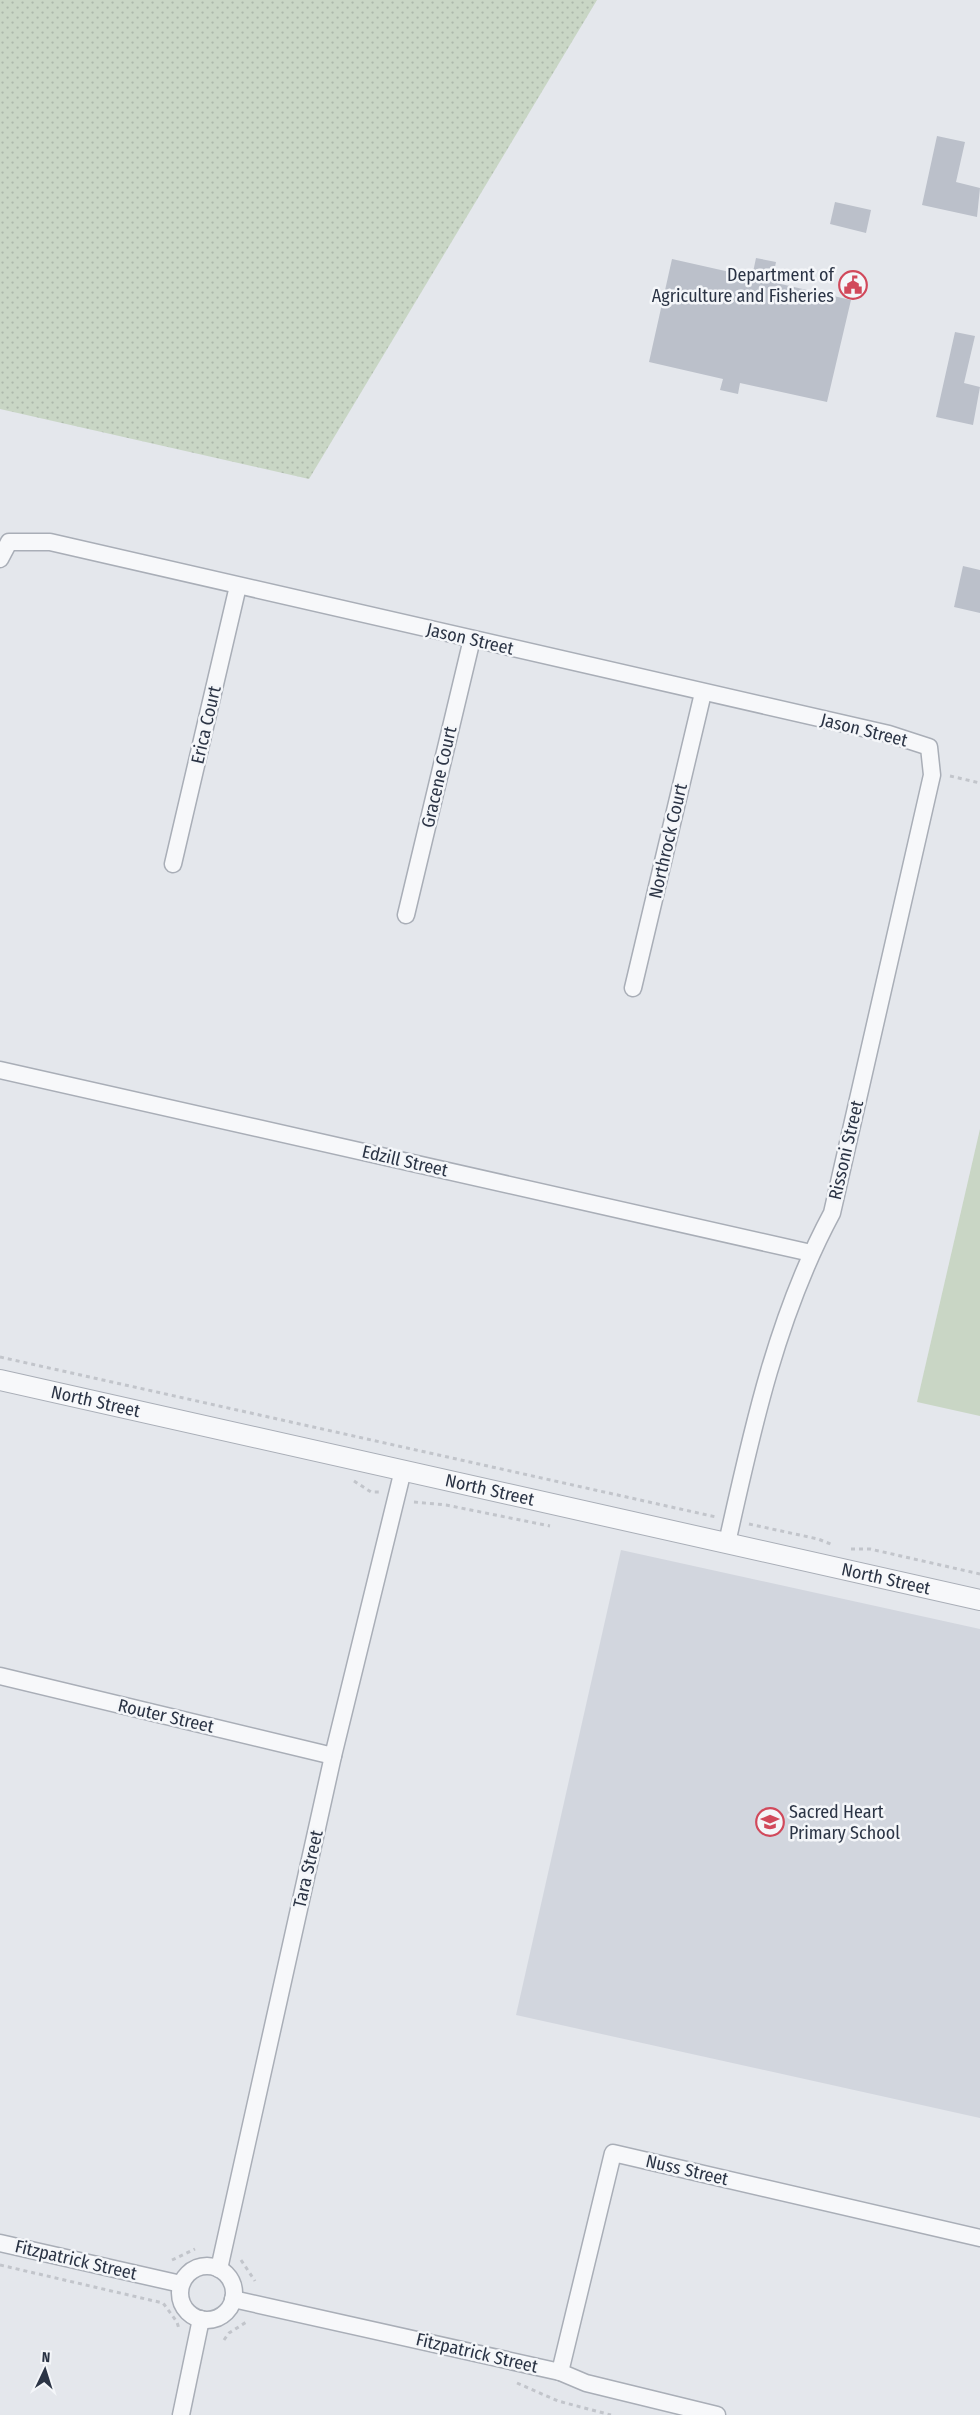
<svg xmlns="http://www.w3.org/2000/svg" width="980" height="2415" viewBox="0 0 980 2415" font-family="'Fira Sans Condensed',sans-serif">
<defs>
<pattern id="grass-dots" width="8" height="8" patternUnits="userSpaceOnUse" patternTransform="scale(1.25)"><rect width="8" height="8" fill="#c9d6c5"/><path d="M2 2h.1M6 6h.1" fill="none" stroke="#adb8ab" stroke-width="1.8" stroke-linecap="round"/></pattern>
</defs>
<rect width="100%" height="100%" fill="#e4e7ec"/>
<polygon fill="#d2d6de" points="621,1550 980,1629 980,2118 516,2015"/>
<polygon fill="url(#grass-dots)" points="0,0 597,0 309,479 0,409"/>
<polygon fill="#c9d6c5" points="980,1129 980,1416 917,1402"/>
<g fill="#bbc0ca">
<polygon points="937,136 965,142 956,182 980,188 977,217 922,205"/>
<polygon points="835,202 871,210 866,233 830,224"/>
<polygon points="756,258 776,262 772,282 851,300 827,402 740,383 738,394 720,390 723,379 649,362 672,259 752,277"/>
<polygon points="955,332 975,336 964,383 980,387 973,425 936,417"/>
<polygon points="963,566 980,570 980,613 954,607"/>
</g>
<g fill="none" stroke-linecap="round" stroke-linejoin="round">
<defs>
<g id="minor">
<path d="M0,559L9,542H50L889,734L929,747L932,775L832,1213C777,1315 752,1430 727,1543"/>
<polyline points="173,864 238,586"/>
<polyline points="406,915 472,639"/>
<polyline points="633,988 703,693"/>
<polyline points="0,1070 811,1253"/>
<polyline points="0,1676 333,1756"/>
<polyline points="0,2243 181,2284"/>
<circle cx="207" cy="2293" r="27"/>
<polyline points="219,2269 333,1756 403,1470"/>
<polyline points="233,2299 560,2372 586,2383 717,2415"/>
<polyline points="560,2372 613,2153 980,2238"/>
<polyline points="181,2415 201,2319"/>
</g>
<g id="tertiary">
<path id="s1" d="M0,1380L980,1600"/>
</g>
</defs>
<use href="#minor" stroke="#a9aeb7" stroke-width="19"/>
<use href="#tertiary" stroke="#a9aeb7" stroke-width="22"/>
<g stroke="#c2c5cb" stroke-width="3" stroke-dasharray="4 4" stroke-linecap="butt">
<polyline points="950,776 980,783"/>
<polyline points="0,1357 716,1517"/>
<polyline points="354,1481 371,1492 379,1492"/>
<polyline points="414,1502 446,1505 550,1526"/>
<polyline points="749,1524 818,1539 833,1545"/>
<polyline points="851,1549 870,1549 980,1574"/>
<polyline points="172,2260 195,2249"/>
<polyline points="241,2260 255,2281"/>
<polyline points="0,2265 163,2303 177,2322 179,2329"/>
<polyline points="224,2340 229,2333 248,2321"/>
<polyline points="517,2383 558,2401 611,2415"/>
</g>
<use href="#minor" stroke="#f7f8fa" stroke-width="16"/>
<use href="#tertiary" stroke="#f7f8fa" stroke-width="20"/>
</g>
<defs>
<symbol id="civic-ring" viewBox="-11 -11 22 22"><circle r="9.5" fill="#f4f6f9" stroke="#d1495b" stroke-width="1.5"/><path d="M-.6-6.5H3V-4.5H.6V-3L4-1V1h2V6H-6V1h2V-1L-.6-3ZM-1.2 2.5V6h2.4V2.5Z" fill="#d1495b"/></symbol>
<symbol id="school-ring" viewBox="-11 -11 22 22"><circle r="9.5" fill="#f4f6f9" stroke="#d1495b" stroke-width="1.5"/><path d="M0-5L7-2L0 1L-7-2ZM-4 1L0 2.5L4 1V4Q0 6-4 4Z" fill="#d1495b"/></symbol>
</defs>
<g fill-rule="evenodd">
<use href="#civic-ring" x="837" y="269" width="32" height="32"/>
<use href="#school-ring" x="754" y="1806" width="32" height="32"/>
</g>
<g text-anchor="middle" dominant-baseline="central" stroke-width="5" stroke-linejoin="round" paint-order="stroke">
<g font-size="18" fill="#2b3445" stroke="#f4f6f9" text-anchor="end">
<text x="834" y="275">Department of<tspan x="834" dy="21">Agriculture and Fisheries</tspan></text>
<text x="789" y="1812" text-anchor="start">Sacred Heart<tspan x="789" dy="21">Primary School</tspan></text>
</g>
<g font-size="18" fill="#2b3445" stroke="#f4f6f9">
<text transform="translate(470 639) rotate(13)">Jason Street</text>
<text transform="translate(206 725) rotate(-77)">Erica Court</text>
<text transform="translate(864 730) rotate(14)">Jason Street</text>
<text transform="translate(439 777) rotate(-77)">Gracene Court</text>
<text transform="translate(668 841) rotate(-77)">Northrock Court</text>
<text transform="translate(846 1150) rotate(-77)">Rissoni Street</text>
<text transform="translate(405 1161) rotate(13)">Edzill Street</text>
<text stroke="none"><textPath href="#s1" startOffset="98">North Street</textPath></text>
<text stroke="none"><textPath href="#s1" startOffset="502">North Street</textPath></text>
<text stroke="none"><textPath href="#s1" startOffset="908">North Street</textPath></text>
<text transform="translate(166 1716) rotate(13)">Router Street</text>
<text transform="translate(308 1869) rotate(-77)">Tara Street</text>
<text transform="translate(687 2170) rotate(13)">Nuss Street</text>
<text transform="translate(76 2260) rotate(13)">Fitzpatrick Street</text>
<text transform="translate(477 2353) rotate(13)">Fitzpatrick Street</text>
</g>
</g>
<g transform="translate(45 2370) rotate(4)" stroke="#f4f6f9" stroke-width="4" paint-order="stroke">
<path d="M0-4L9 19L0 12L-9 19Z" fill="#2b3445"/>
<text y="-8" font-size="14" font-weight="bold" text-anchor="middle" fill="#2b3445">N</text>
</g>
</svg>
